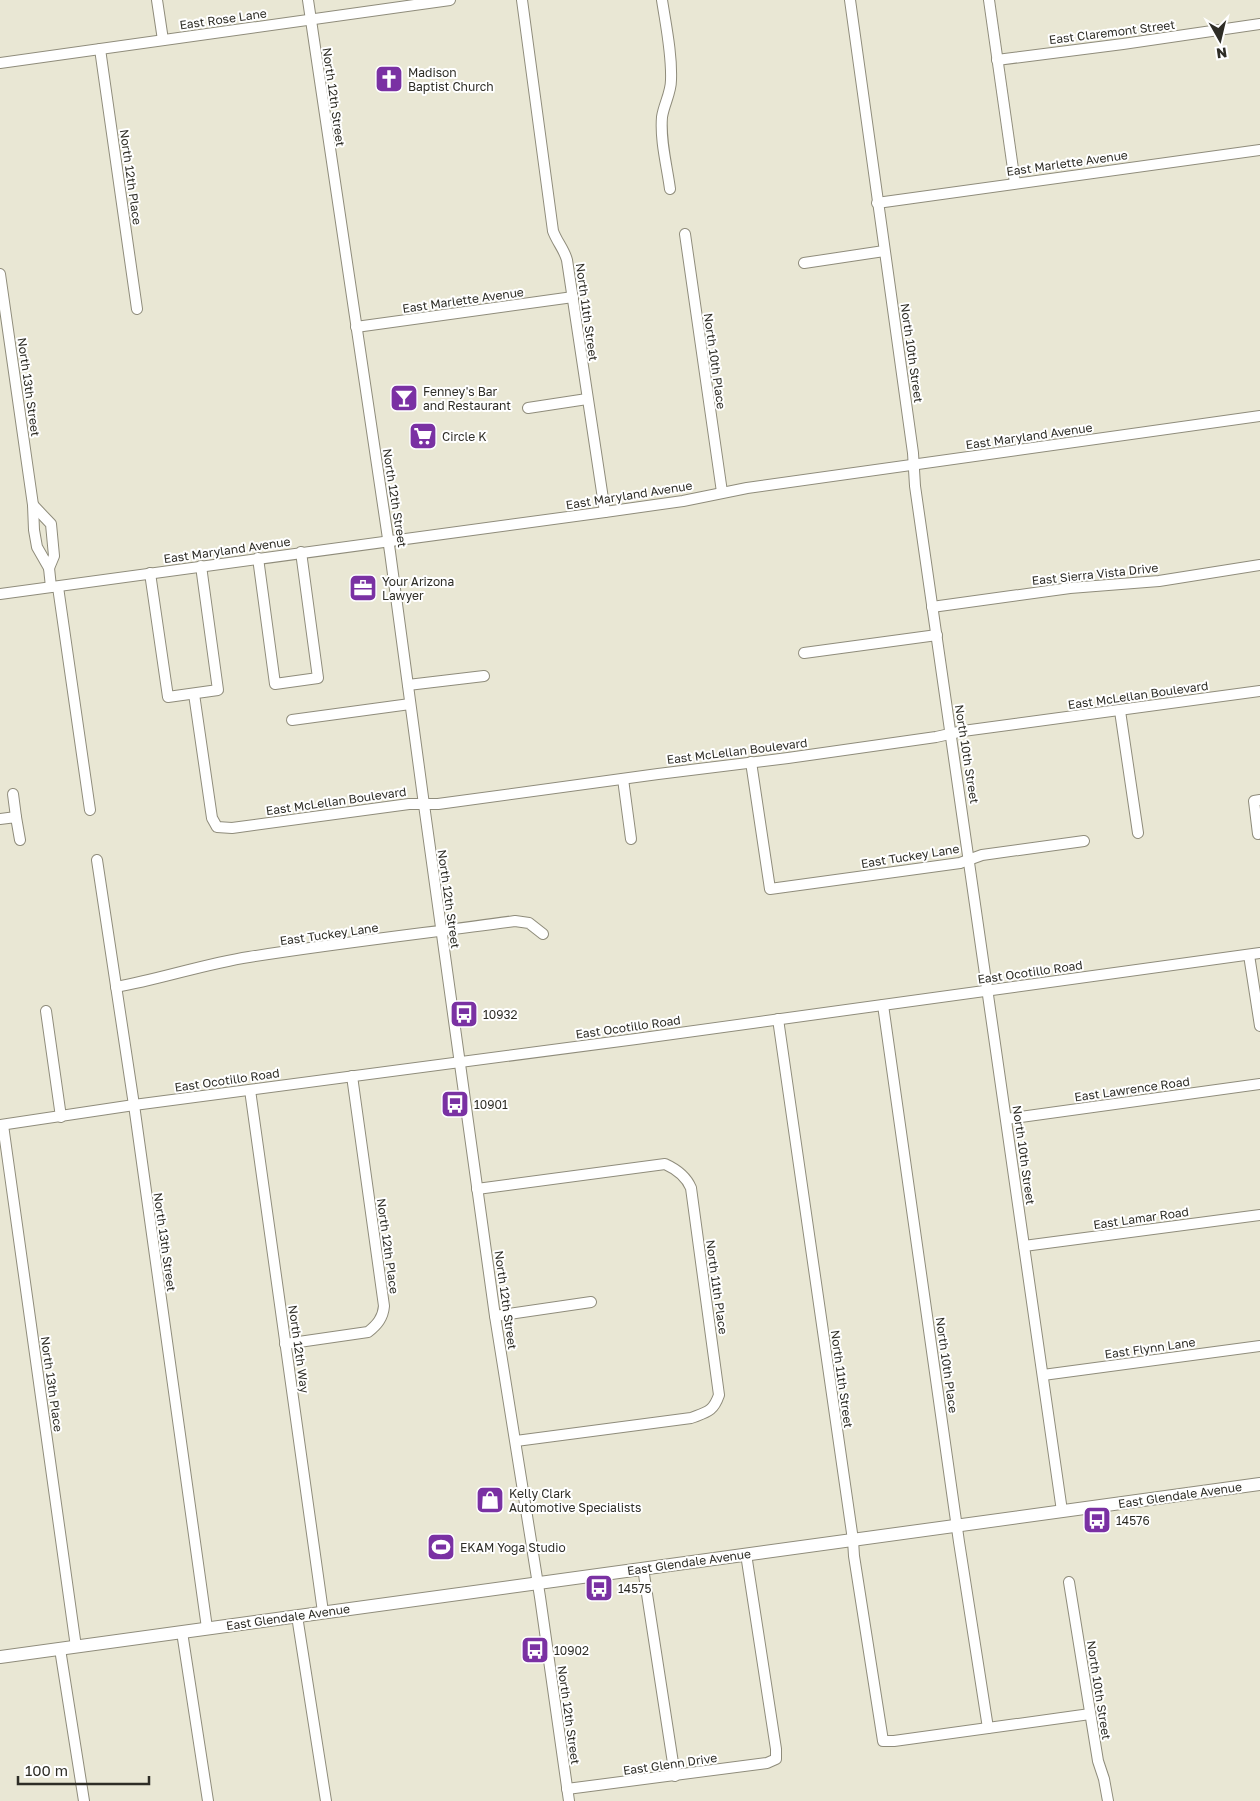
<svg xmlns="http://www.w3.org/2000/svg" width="1260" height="1801" viewBox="0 0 1260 1801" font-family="'Golos Text',sans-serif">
<rect width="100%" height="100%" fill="#e9e7d4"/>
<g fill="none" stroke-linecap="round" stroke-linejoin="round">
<defs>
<g id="minor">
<polyline points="157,0 163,40"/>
<polyline points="308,0 390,552 425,812 495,1316 540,1597 569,1801"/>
<path d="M522,0L553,231C557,242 564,249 567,260L605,512"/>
<path d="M662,0C666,26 672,54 671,80C671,93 664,104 662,117C660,141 667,166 670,189"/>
<polyline points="850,0 913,453 915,486 1062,1511"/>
<polyline points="989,0 1015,183"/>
<polyline points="100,49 137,309"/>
<polyline points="997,60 1123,44 1260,24"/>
<polyline points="0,63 450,0"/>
<polyline points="877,203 1260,150"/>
<polyline points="685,234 722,492"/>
<polyline points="804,263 884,251"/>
<polyline points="0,274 33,505 34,530 37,547 49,568 51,587"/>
<polyline points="356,327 573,297"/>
<polyline points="528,408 587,399"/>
<polyline points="33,505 51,524 54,556 49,568"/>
<polyline points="258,558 275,684 318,678 301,552"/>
<polyline points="150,573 168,697 218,690 201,566"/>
<polyline points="58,587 90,810"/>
<polyline points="0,594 605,512 683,501 747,488 1260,416"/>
<polyline points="932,607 1070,588 1159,581 1260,565"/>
<polyline points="804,653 937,635"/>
<polyline points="408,685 484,676"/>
<polyline points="194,694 212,818 217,827 232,828 409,804 438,804 658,774 788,758 936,737 963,731 1260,691"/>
<polyline points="1120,711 1138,833"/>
<polyline points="292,720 410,704"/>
<polyline points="751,762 770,889 960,863 982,855 1084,841"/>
<polyline points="623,779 631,839"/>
<polyline points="13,794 16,817"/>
<polyline points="1260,800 1254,801 1258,834 1260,833"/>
<polyline points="0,819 16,817 20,840"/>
<polyline points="97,860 134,1105 207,1628"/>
<polyline points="1249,955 1260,1026"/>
<path d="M116,987C161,979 204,964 249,957C337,943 427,933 515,921L529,923L543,934"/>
<polyline points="883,1005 959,1542 988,1728"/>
<polyline points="46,1011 61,1117"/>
<polyline points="778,1019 853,1540 854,1556 883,1741 894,1741 1090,1714"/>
<polyline points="250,1090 323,1612"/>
<polyline points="1006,1119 1260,1084"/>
<polyline points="0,1125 134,1105 636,1039 1260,953"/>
<polyline points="3,1125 76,1647"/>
<path d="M477,1189L665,1164C676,1169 686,1176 691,1188L719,1395C713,1412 707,1412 691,1418L516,1441"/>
<polyline points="1024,1246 1260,1215"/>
<polyline points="495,1316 591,1302"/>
<path d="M285,1344L368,1332C377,1325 383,1318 384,1306L352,1076"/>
<polyline points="1043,1375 1260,1346"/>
<polyline points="643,1568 675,1776"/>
<polyline points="1069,1582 1098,1761 1104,1779 1108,1801"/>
<polyline points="297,1616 326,1801"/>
<polyline points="182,1632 208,1801"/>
<polyline points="60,1649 84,1801"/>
<polyline points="567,1789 767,1763 776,1759 776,1749 746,1554"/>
</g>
<polyline id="major" points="0,1657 1260,1484"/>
</defs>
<use href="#minor" stroke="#8f8c7b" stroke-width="12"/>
<use href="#major" stroke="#8f8c7b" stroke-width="14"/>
<use href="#minor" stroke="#fff" stroke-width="10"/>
<use href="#major" stroke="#fff" stroke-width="12"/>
</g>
<defs>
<symbol id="church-square" viewBox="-11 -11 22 22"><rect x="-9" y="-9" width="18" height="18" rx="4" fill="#7a31a3" stroke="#fff"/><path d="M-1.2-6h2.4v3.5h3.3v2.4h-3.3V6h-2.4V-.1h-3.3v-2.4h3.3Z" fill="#fff"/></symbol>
<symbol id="bar-square" viewBox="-11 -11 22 22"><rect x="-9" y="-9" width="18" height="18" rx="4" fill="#7a31a3" stroke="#fff"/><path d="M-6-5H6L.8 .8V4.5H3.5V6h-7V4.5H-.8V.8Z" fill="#fff"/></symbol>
<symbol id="supermarket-square" viewBox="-11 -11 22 22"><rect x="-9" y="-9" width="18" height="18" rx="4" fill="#7a31a3" stroke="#fff"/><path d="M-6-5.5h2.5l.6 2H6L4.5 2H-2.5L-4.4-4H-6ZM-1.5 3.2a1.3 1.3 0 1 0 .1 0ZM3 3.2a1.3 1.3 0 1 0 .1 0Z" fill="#fff"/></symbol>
<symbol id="office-square" viewBox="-11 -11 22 22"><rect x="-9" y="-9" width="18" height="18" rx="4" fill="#7a31a3" stroke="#fff"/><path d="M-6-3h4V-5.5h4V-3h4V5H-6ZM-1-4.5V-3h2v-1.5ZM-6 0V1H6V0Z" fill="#fff"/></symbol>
<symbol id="bus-square" viewBox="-11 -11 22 22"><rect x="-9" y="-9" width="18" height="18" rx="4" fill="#7a31a3" stroke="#fff"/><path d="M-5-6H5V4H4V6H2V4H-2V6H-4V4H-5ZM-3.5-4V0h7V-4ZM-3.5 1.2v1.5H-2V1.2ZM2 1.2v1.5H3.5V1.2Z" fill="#fff"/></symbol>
<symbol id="shop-square" viewBox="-11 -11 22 22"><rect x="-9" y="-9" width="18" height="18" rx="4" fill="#7a31a3" stroke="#fff"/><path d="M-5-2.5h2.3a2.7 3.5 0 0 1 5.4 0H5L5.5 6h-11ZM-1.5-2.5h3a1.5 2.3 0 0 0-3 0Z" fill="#fff"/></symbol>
<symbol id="stadium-square" viewBox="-11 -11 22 22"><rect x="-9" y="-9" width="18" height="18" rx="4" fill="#7a31a3" stroke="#fff"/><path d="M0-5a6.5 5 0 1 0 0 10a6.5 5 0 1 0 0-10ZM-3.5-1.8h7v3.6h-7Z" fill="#fff"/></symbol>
</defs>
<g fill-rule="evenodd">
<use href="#church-square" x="373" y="63" width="32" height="32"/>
<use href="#bar-square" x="388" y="382" width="32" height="32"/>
<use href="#supermarket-square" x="407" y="420" width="32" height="32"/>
<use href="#office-square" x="347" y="572" width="32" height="32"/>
<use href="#bus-square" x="448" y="998" width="32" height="32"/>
<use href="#bus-square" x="439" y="1088" width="32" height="32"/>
<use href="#shop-square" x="474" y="1484" width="32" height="32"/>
<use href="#bus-square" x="1081" y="1504" width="32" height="32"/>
<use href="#stadium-square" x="425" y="1531" width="32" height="32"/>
<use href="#bus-square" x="583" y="1572" width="32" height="32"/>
<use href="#bus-square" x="519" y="1634" width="32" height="32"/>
</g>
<g text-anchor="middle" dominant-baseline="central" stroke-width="4" stroke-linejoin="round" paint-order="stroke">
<g font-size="12" fill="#2e2d26" stroke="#fff">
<text transform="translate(223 19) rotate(-8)">East Rose Lane</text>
<text transform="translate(1112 32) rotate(-7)">East Claremont Street</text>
<text transform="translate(334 97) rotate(82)">North 12th Street</text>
<text transform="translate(1067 163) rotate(-8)">East Marlette Avenue</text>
<text transform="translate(131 177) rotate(82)">North 12th Place</text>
<text transform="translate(463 300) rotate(-8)">East Marlette Avenue</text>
<text transform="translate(587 312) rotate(82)">North 11th Street</text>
<text transform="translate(912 353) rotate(82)">North 10th Street</text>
<text transform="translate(715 361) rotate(82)">North 10th Place</text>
<text transform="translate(29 387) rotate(82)">North 13th Street</text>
<text transform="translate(1029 436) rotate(-8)">East Maryland Avenue</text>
<text transform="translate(629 495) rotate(-9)">East Maryland Avenue</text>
<text transform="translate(395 498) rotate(81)">North 12th Street</text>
<text transform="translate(227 550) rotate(-8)">East Maryland Avenue</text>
<text transform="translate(1095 574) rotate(-6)">East Sierra Vista Drive</text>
<text transform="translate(1138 695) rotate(-8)">East McLellan Boulevard</text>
<text transform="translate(737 751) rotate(-7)">East McLellan Boulevard</text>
<text transform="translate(967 754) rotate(81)">North 10th Street</text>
<text transform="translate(336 801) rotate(-8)">East McLellan Boulevard</text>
<text transform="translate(910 856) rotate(-9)">East Tuckey Lane</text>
<text transform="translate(449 899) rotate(82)">North 12th Street</text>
<text transform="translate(329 934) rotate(-8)">East Tuckey Lane</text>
<text transform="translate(1030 972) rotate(-8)">East Ocotillo Road</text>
<text transform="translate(628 1027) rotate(-8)">East Ocotillo Road</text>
<text transform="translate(227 1080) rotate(-8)">East Ocotillo Road</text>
<text transform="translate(1132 1089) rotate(-8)">East Lawrence Road</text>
<text transform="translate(1024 1155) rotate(82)">North 10th Street</text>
<text transform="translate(1141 1218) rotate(-8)">East Lamar Road</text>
<text transform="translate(165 1242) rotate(82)">North 13th Street</text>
<text transform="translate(388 1246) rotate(82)">North 12th Place</text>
<text transform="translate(717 1287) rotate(82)">North 11th Place</text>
<text transform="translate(506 1300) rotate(82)">North 12th Street</text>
<text transform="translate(1150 1348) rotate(-8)">East Flynn Lane</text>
<text transform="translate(299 1349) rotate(82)">North 12th Way</text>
<text transform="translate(947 1365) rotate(82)">North 10th Place</text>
<text transform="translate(842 1379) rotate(82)">North 11th Street</text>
<text transform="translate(52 1384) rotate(82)">North 13th Place</text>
<text transform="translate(1180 1495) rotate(-8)">East Glendale Avenue</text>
<text transform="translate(689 1562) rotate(-8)">East Glendale Avenue</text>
<text transform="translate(288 1617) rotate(-8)">East Glendale Avenue</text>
<text transform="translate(1099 1690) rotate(81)">North 10th Street</text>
<text transform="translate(569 1715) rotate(82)">North 12th Street</text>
<text transform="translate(670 1764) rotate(-8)">East Glenn Drive</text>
</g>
<g font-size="12" fill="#2e2d26" stroke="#fff" text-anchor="start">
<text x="408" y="72">Madison<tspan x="408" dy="14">Baptist Church</tspan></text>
<text x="423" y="391">Fenney's Bar<tspan x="423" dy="14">and Restaurant</tspan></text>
<text x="442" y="436">Circle K</text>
<text x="382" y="581">Your Arizona<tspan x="382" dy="14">Lawyer</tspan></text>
<text x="483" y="1014">10932</text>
<text x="474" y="1104">10901</text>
<text x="509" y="1493">Kelly Clark<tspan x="509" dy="14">Automotive Specialists</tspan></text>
<text x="1116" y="1520">14576</text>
<text x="460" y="1547">EKAM Yoga Studio</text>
<text x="618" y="1588">14575</text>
<text x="554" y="1650">10902</text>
</g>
</g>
<g transform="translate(1220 40) rotate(172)" stroke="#ffffff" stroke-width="4" paint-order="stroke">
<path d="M0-4L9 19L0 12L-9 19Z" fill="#2e2d26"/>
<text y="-8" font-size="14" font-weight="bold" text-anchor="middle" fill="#2e2d26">N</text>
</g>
<path d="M18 1776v8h131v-8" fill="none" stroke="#2e2d26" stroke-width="2.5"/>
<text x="25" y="1776" font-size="15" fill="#2e2d26" stroke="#ffffff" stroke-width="4" paint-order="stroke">100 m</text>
</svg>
